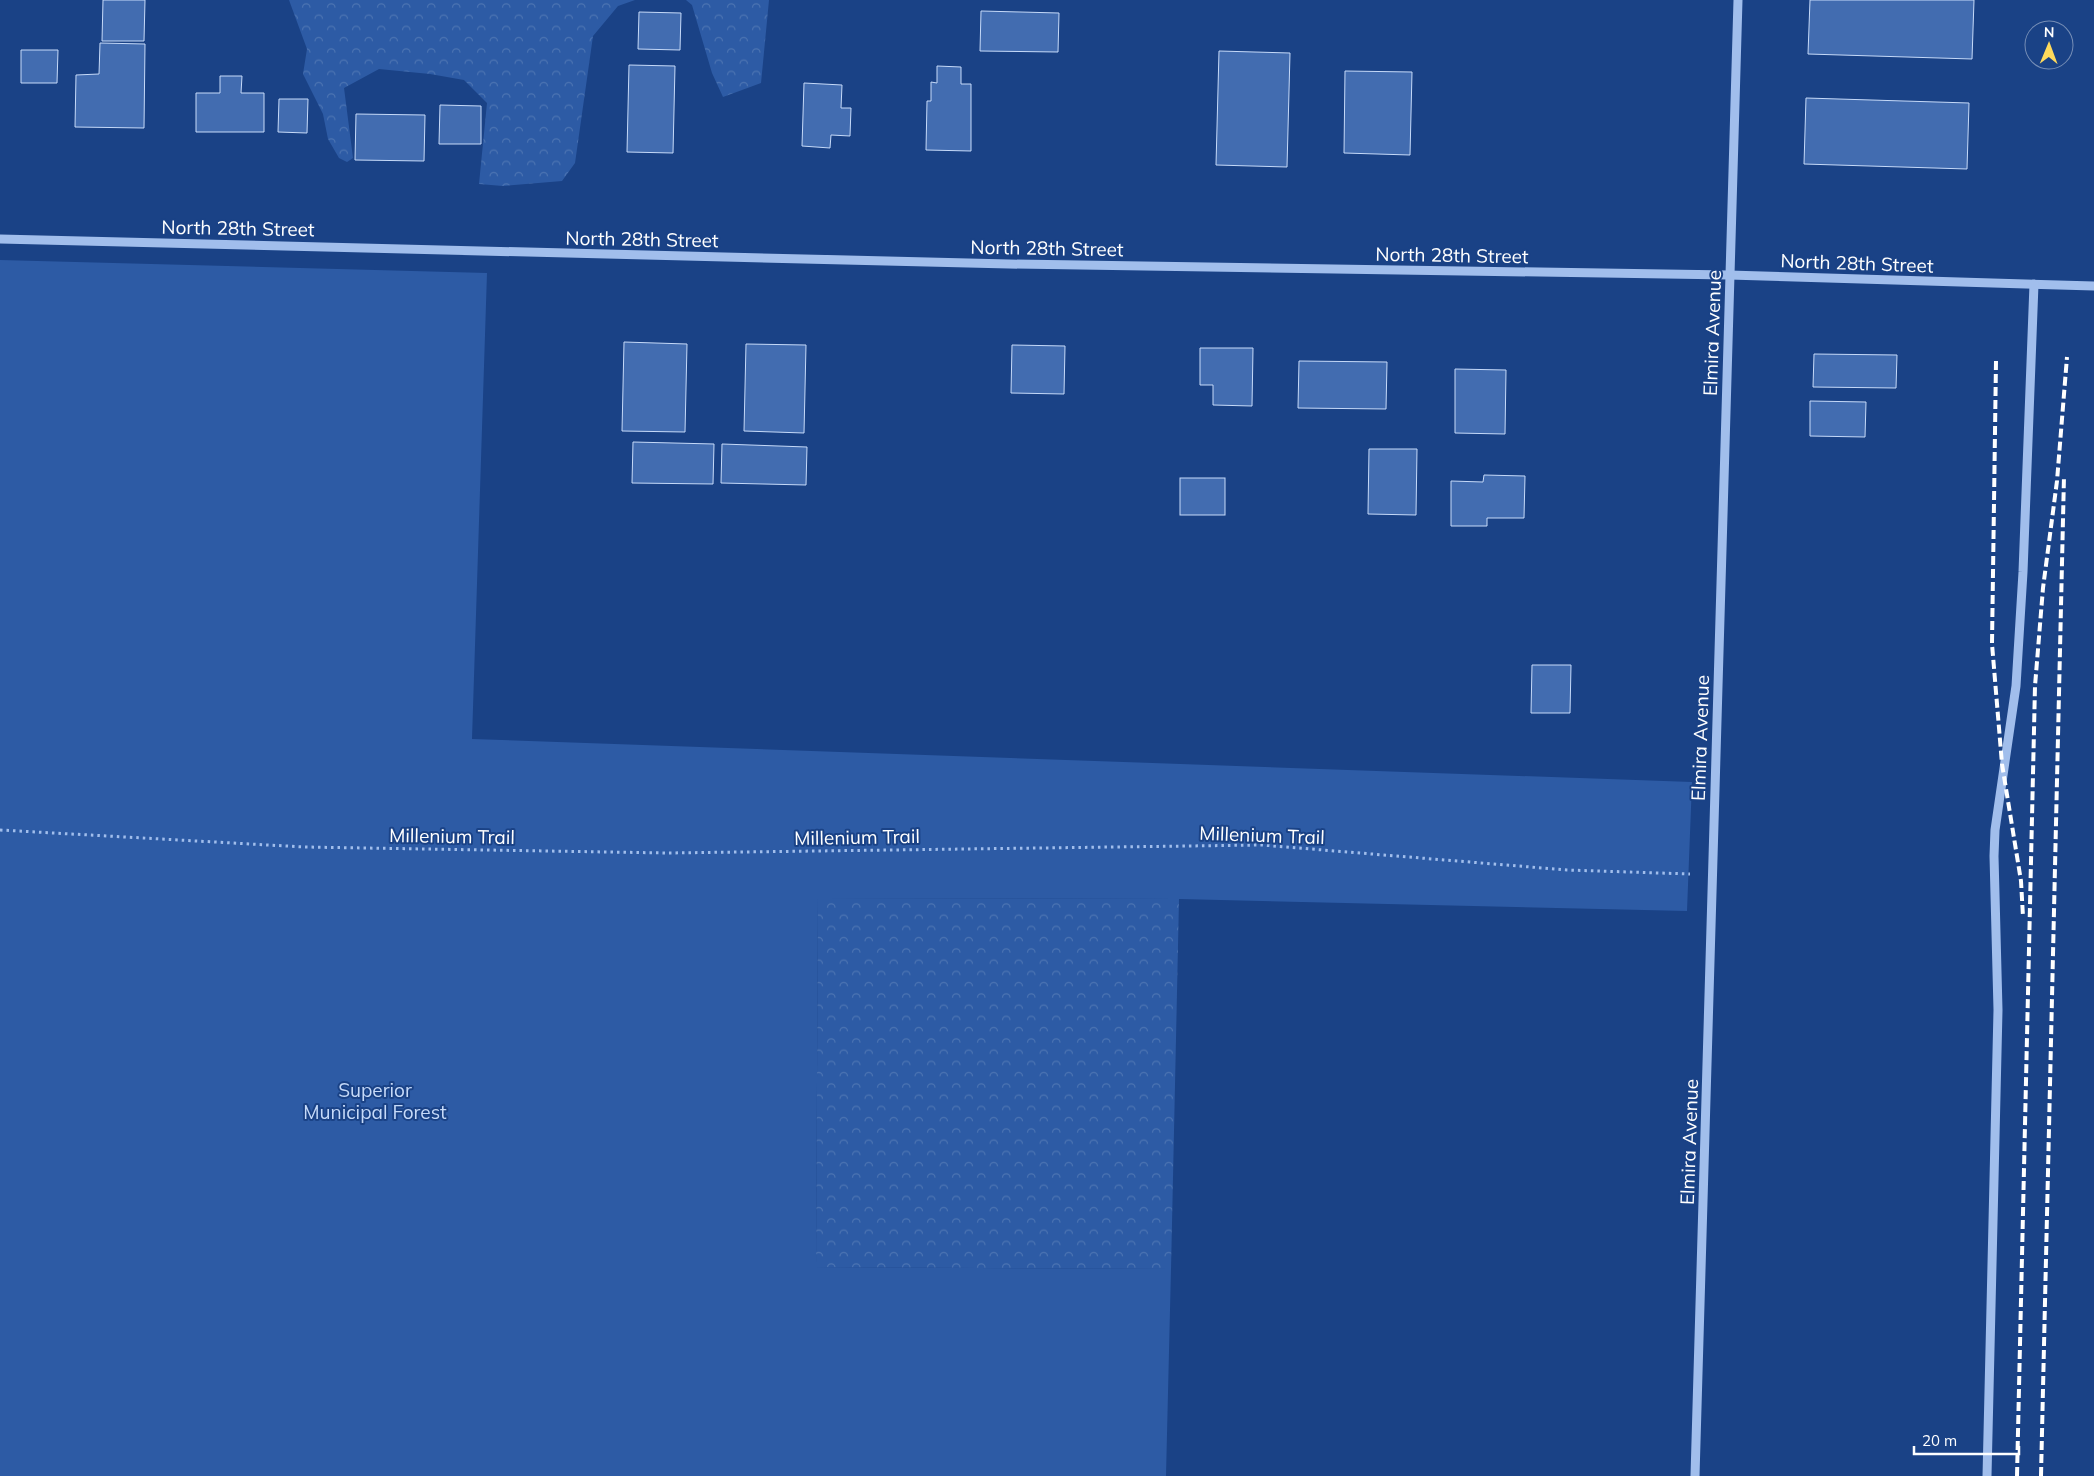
<svg xmlns="http://www.w3.org/2000/svg" width="2094" height="1476" viewBox="0 0 2094 1476" font-family="Mulish,sans-serif">
<defs>
<pattern id="forest-crowns" width="20" height="18" patternUnits="userSpaceOnUse" patternTransform="scale(1.25)"><rect width="20" height="18" fill="#2d5ba5"/><path d="M2 6a3 3 0 1 1 6 0M12 15a3 3 0 1 1 6 0" fill="none" stroke="#4c74b2"/></pattern>
</defs>
<rect width="100%" height="100%" fill="#1a4286"/>
<polygon fill="#2d5ba5" points="0,260 487,273 472,739 1692,782 1687,911 1179,899 818,898 816,1267 1171,1269 1166,1476 0,1476"/>
<g fill="url(#forest-crowns)">
<polygon points="289,0 635,0 618,6 593,36 575,163 562,181 503,186 479,184 487,103 464,80 430,74 379,69 344,88 353,158 347,162 339,158 328,139 323,114 303,74 307,49"/>
<polygon points="686,0 769,0 761,83 723,97 712,73 692,5"/>
<polygon points="818,898 1179,899 1171,1269 816,1267"/>
</g>
<g fill="#426cb0" stroke="#c6daf9">
<polygon points="103,0 145,0 144,41 102,41"/>
<polygon points="1810,0 1974,0 1972,59 1808,54"/>
<polygon points="981,11 1059,13 1058,52 980,51"/>
<polygon points="639,12 681,13 680,50 638,49"/>
<polygon points="100,43 145,44 144,128 75,127 76,75 99,74"/>
<polygon points="21,50 58,50 57,83 21,83"/>
<polygon points="1219,51 1290,53 1287,167 1216,165"/>
<polygon points="629,65 675,66 673,153 627,152"/>
<polygon points="937,66 961,67 961,84 971,84 971,151 926,150 927,101 931,101 931,82 937,83"/>
<polygon points="1345,71 1412,72 1410,155 1344,153"/>
<polygon points="220,76 242,76 241,93 264,93 264,132 196,132 196,93 220,93"/>
<polygon points="804,83 842,85 841,108 851,108 850,136 831,135 830,148 802,146"/>
<polygon points="1806,98 1969,103 1967,169 1804,164"/>
<polygon points="279,99 308,99 307,133 278,132"/>
<polygon points="440,105 481,106 481,144 439,144"/>
<polygon points="356,114 425,115 424,161 355,160"/>
<polygon points="624,342 687,344 685,432 622,431"/>
<polygon points="746,344 806,345 804,433 744,431"/>
<polygon points="1012,345 1065,346 1064,394 1011,393"/>
<polygon points="1200,348 1253,348 1252,406 1213,405 1213,385 1200,385"/>
<polygon points="1814,354 1897,355 1896,388 1813,387"/>
<polygon points="1299,361 1387,362 1386,409 1298,408"/>
<polygon points="1455,369 1506,370 1505,434 1455,433"/>
<polygon points="1810,401 1866,402 1865,437 1810,436"/>
<polygon points="633,442 714,444 713,484 632,483"/>
<polygon points="722,444 807,447 806,485 721,483"/>
<polygon points="1369,449 1417,449 1416,515 1368,514"/>
<polygon points="1484,475 1525,476 1524,518 1487,518 1487,526 1451,526 1451,481 1483,482"/>
<rect x="1180" y="478" width="45" height="37"/>
<polygon points="1532,665 1571,665 1570,713 1531,713"/>
</g>
<g fill="none" stroke-linecap="round" stroke-linejoin="round">
<polyline stroke="#a1beec" stroke-width="3" stroke-dasharray="2.5 4" stroke-linecap="butt" points="0,830 304,847 668,853 1262,845 1567,870 1690,874"/>
<g stroke="#a1beec" stroke-width="9">
<polyline points="0,239 1009,264 1729,275 2094,286"/>
<polyline points="1695,1476 1738,0"/>
<polyline points="1987,1476 1998,1010 1994,856 1995,830 2016,686 2023,572 2034,284"/>
</g>
<g stroke="#fff" stroke-width="4" stroke-dasharray="9 4" stroke-linecap="butt">
<polyline points="1996,361 1992,644 2002,764 2021,881 2023,917"/>
<polyline points="2017,1476 2035,686 2043,588 2057,481 2067,357"/>
<polyline points="2041,1476 2064,476"/>
</g>
</g>
<g text-anchor="middle" dominant-baseline="central" stroke-width="4" stroke-linejoin="round" paint-order="stroke">
<g font-size="19" fill="#fff" stroke="#1a4286">
<text transform="translate(238 228) rotate(1)">North 28th Street</text>
<text transform="translate(642 239) rotate(1)">North 28th Street</text>
<text transform="translate(1047 248) rotate(1)">North 28th Street</text>
<text transform="translate(1452 255) rotate(1)">North 28th Street</text>
<text transform="translate(1857 263) rotate(2)">North 28th Street</text>
<text transform="translate(1712 333) rotate(-88)">Elmira Avenue</text>
<text transform="translate(1700 738) rotate(-88)">Elmira Avenue</text>
<text transform="translate(1262 835) rotate(2)">Millenium Trail</text>
<text transform="translate(452 836) rotate(1)">Millenium Trail</text>
<text transform="translate(857 837) rotate(-1)">Millenium Trail</text>
<text transform="translate(1689 1142) rotate(-88)">Elmira Avenue</text>
</g>
<g font-size="19" fill="#c6daf9" stroke="#1a4286">
<text x="375" y="1090">Superior<tspan x="375" dy="22">Municipal Forest</tspan></text>
</g>
</g>
<g transform="translate(2049 45) rotate(1)"><circle r="24" fill="#1a4286" stroke="#768eb6"/>
<path d="M0-4L9 19L0 12L-9 19Z" fill="#ffda5c"/>
<text y="-8" font-size="14" font-weight="bold" text-anchor="middle" fill="#ffffff">N</text>
</g>
<path d="M1914 1446v8h105v-8" fill="none" stroke="#ffffff" stroke-width="2.5"/>
<text x="1922" y="1446" font-size="15" fill="#ffffff" stroke="#1a4286" stroke-width="4" paint-order="stroke">20 m</text>
</svg>
